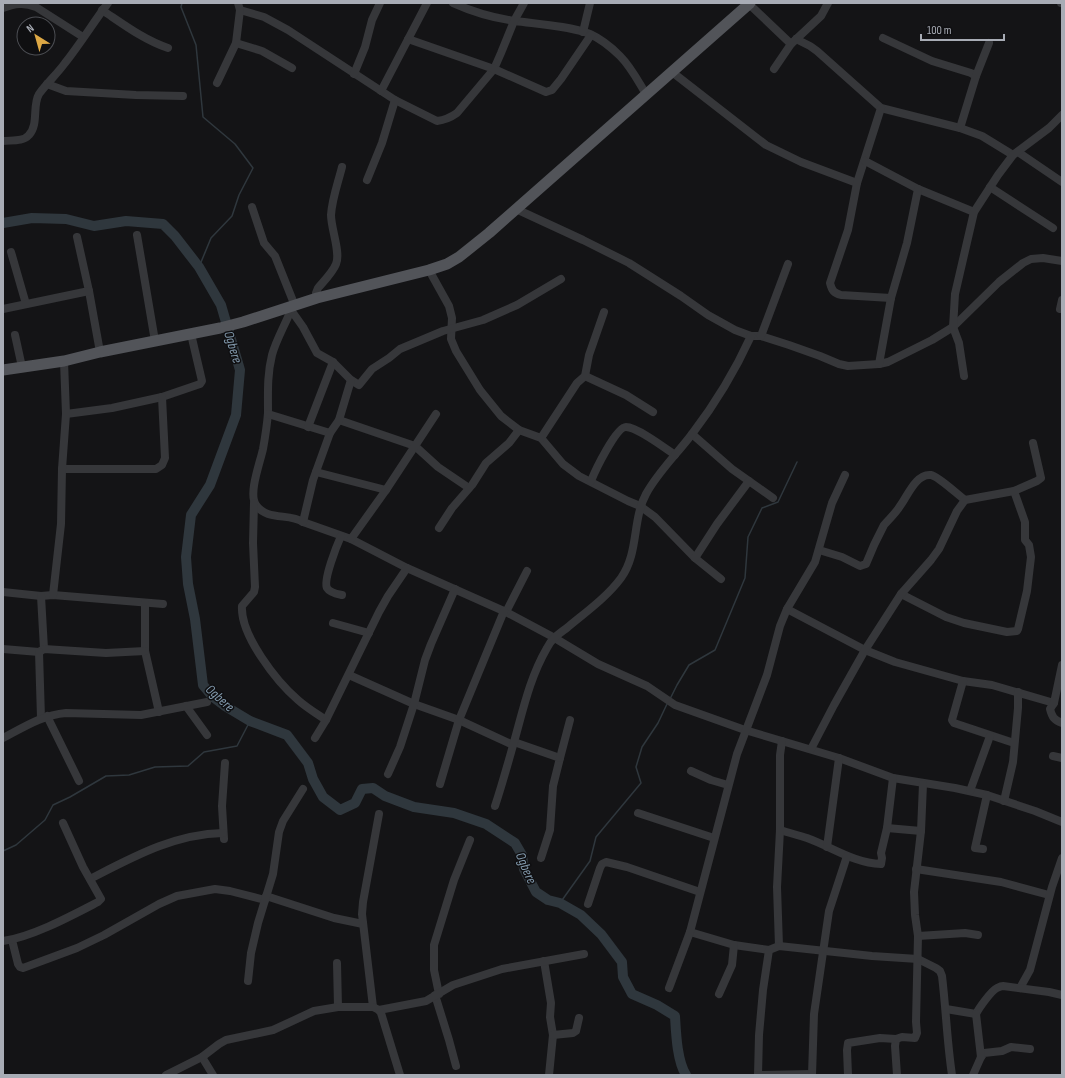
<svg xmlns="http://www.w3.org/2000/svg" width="1065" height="1078" viewBox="0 0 1065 1078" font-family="'Sofia Sans Condensed',sans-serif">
<rect width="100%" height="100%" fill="#141416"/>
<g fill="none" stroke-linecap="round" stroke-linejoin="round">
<g stroke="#2f373d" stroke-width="1.5">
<polyline points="182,3 181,7 196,45 203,117 235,144 253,168 239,195 232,216 211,238 199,267"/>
<polyline points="670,699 677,685 689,665 715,650 745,578 748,537 762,508 778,502 797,462"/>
<polyline points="3,851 16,845 45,820 53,805 70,797 106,776 129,775 155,767 188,766 204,752 237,746 250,721"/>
<polyline points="560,903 590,861 596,837 641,783 636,767 642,747 658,723 667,704"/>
</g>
<path stroke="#2f373d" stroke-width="10" d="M3,223L32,218L66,219L94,226L126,221L163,224L175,236L199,267L221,305L240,370L236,415L210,485L191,515L186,557L188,584L195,619L203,685L213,697L225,706L250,721L287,735L308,763L313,779L323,797L340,810L355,803L362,789L373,788L385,796L414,807L454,813L486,824L515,843L522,855L524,869L536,892L548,900L560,903L581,915L601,934L622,962L623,977L632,994L657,1005L675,1016C676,1033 677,1061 686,1075"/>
<g stroke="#36373a" stroke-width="8">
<path d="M453,3C473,12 494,18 515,21C537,24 570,26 590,34C601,39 612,48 620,56C631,67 638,81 646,94"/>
<polyline points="1061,3 1062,3"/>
<polyline points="749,4 791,44"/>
<path d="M3,8C15,4 23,2 36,7L83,37"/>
<path d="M102,10C123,24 144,40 168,48"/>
<path d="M240,10L264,17L288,30L395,100L437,121C445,120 450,118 457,113L494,69L501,53L514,21L524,3"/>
<polyline points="583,32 590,3"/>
<polyline points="883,38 932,61 971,73 976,76"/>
<polyline points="408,39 494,69 546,92 552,90 561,79 591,35"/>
<polyline points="796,39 810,46 817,51 881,108 960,128 982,136 1013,155"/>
<polyline points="236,43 262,51 292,68"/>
<polyline points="774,69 791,44 821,16 828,3"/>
<polyline points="672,72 766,145 801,162 857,183"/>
<polyline points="354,74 365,47 372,20 380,3"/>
<polyline points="217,83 236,43 240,10 238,3"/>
<polyline points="47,84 66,91 136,95 183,96"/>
<polyline points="381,91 427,3"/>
<path d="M881,108L857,183L848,230L830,283C832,291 834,293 841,295L891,298"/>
<polyline points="960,128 976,76 989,43"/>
<path d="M3,141C12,140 23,142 29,135C39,124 32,106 39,94C47,83 57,74 65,63C80,44 93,23 108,3"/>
<polyline points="1018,152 1062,182"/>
<polyline points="865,161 918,189 974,212"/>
<polyline points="367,180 382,143 395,100"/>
<polyline points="990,187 1053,228"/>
<polyline points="252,207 264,243 275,256 295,306"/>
<polyline points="516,209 583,240 629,263 681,296 708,315 735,330 751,336 761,336 789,345 820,356 839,364 848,366 879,364 888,362 932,340 953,327 999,282 1023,263 1031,259 1043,258 1062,261"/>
<polyline points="137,235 155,341"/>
<polyline points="77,237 89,291 100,352"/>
<polyline points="11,252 26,304"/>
<polyline points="429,270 449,306 452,318 451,339 456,351 480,390 501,416 519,430 541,438 563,464 579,476 628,501 640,506 655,517 695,558 721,579"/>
<path d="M317,298L316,293L318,288C324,281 333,272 336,264C341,253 331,229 331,215C332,199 338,183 342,167"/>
<path d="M290,307L291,310C285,325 276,340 272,355C267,375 268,393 268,413C267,425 265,438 263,449C260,463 248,494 256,505C267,521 289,513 303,522L351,539L407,568L506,612L553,637L598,664L647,686L675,705L745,730L839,758L893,778L955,788L987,795L1035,811L1062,822"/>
<polyline points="3,309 89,291"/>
<polyline points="1060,309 1062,300"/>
<polyline points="291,310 303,327 317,353 333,362 351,380 359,385 372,369 389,358 400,349 443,331 483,320 517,305 561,279"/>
<polyline points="15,335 22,367"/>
<polyline points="761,336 788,264"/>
<polyline points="879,364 891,298 907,243 918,189"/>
<polyline points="585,376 626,395 653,412"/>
<polyline points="964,376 959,343 953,327 954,311 955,294 974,212 998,175 1013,155 1049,128 1062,115"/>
<polyline points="66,414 112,408 162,397 200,384 202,381 191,334"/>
<polyline points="268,414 330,433"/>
<polyline points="339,420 415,446 438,467 469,488"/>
<polyline points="308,427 333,362"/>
<polyline points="692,434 732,469 773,498"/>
<polyline points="541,438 577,383 585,376 589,355 604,312"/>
<polyline points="62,469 156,469 162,465 165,458 162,397"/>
<polyline points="316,472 386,490"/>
<path d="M591,481C595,471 616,427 626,427C637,427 665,448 675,455"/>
<path d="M254,503L253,543L255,587L254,592L242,606C240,635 277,682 298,700C307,708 317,714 326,720"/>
<polyline points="303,522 313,480 330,433 339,420 351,380"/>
<polyline points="439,528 452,508 472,485 486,463 509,443 519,430"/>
<path d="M341,536C337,545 323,580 327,588C330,593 337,594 342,595"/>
<polyline points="351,539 386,490 436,414"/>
<path d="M819,550L842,557L860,566L866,564C871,551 877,538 884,525C889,519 896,513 900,506C907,497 916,473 931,475C938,476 958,495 965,500"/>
<polyline points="695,558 717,524 749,481"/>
<polyline points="3,592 41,596 53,595 163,604"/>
<polyline points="901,594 946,617 964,623 1007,632 1017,631 1018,629 1027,591 1031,557 1029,545 1025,540 1025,522 1014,491"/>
<polyline points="53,595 61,524 62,469 66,414 64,361"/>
<polyline points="41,596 44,649"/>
<polyline points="145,603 145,651 159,712"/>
<polyline points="787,609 865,650 895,662 963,681 992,685 1054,703"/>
<polyline points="506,612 527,571"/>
<polyline points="333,623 369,633"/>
<polyline points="3,649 39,652 44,649 106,653 145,651"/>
<polyline points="39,652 41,718"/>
<path d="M1062,665L1054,703L1050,709C1052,717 1054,720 1062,723"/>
<polyline points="349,675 414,704 459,720 513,745"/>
<polyline points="963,681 952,720 954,723 1014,743"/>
<polyline points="186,706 207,735"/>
<polyline points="47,716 79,781"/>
<path d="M3,738C24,727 42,715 66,713L141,715L207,702"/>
<polyline points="315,738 326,720 379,612 388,596 407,568"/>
<polyline points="514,742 560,758 553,786 550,830 541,858"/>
<polyline points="811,749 834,705 865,650 901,594 931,560 939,549 957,511 965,500 1014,491 1037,481 1041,478 1033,443"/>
<polyline points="1053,756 1062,758"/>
<polyline points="560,758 570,720"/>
<polyline points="691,771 711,780 728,785"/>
<polyline points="388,774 400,747 414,704 425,660 431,644 455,589"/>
<polyline points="440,784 459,720 504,611"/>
<polyline points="970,791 990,736"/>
<polyline points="1004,801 1013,762 1018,708 1018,692"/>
<path d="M495,806C502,785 508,763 514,742C523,710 530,677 547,648C552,638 559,634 568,627C586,612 607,597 621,578C639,553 632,520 646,494C658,472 677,454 692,434C715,404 735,371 751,336"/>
<polyline points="638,813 714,838"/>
<polyline points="887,828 921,831"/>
<path d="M780,830C789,833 798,835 807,838C832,847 854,863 881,864L882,858L881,853L887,828L893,778"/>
<polyline points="224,839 222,806 225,763"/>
<polyline points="827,847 839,758"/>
<polyline points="983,849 975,848 987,795"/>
<polyline points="916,869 1001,882 1049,895"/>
<path d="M90,879C133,857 174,834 223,833"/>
<polyline points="266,896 334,918 363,924"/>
<polyline points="588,904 600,868 602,864 606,862 627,867 700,892"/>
<polyline points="690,932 734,945 769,950"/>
<polyline points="918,936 965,933 978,935"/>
<polyline points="12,940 18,964 20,967 23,968 77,948 104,935 159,904 177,896 215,889 230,891 265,900"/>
<path d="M3,941C32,937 71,916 98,902L101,899L83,867L63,823"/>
<polyline points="779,946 777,887 780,830 780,755 782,741"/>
<polyline points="544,961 551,1003 550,1017 553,1035 549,1075"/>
<polyline points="337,963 338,1007"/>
<polyline points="248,981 251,953 258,923 273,874 279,832 283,821 303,789"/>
<polyline points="669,988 690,932 737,754 767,675 780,626 787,609 815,562 832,503 845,475"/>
<polyline points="1020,988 1030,970 1052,887 1062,858"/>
<polyline points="439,994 434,970 434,945 454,880 470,840"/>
<polyline points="719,994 732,965 734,945"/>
<polyline points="435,995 449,1040 456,1066"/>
<polyline points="373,1007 362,914 363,902 379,814"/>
<path d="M946,1009L976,1014C979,1008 991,991 997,988C999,987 1001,986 1003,986L1049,992L1062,995"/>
<polyline points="379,1010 426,1001 453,985 502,969 584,954"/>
<polyline points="553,1035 573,1033 576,1031 579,1018"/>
<polyline points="896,1039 895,1046 897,1075"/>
<polyline points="202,1057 213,1075"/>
<polyline points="981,1057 984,1053 1002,1051 1011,1047 1030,1049"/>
<polyline points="166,1075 202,1057 219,1044 226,1040 273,1030 314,1011 338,1007 373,1007 379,1010 381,1013 400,1075"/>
<path d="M758,1075L759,1035L763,990L769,950L779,946L872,956L918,959L936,968L940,971L942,976C946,1009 947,1042 952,1075"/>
<polyline points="758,1075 812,1074"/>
<polyline points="812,1075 814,1014 829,911 847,856"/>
<polyline points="848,1075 847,1050 848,1043 880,1038 896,1039 902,1037 915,1038 917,1033 916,1022 918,936 915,915 914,892 921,831 923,784"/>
<polyline points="973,1075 981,1057 976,1014"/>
</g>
<polyline stroke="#525459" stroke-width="11" points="3,370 64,361 100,352 220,328 243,322 317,298 429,270 447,264 459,257 489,233 750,3"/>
</g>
<g text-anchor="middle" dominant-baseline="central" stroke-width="3" stroke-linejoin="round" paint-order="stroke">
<g font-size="14" font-style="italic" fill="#8299ac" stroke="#0f0f11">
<text transform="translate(233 347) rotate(73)">Ogbere</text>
<text transform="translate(220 698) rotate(42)">Ogbere</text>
<text transform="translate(526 868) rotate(67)">Ogbere</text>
</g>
</g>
<rect width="1065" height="1078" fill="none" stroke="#a8acb5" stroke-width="8"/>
<g transform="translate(36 36) rotate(323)"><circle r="19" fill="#0f0f11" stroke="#4c4e53"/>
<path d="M0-3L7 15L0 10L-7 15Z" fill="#dda845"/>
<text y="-6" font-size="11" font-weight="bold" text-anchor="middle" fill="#a8acb5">N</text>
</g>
<path d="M921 34v6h83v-6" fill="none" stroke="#a8acb5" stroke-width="2"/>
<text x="927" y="34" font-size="12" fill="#a8acb5" stroke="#0f0f11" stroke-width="3" paint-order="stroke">100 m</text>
</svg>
